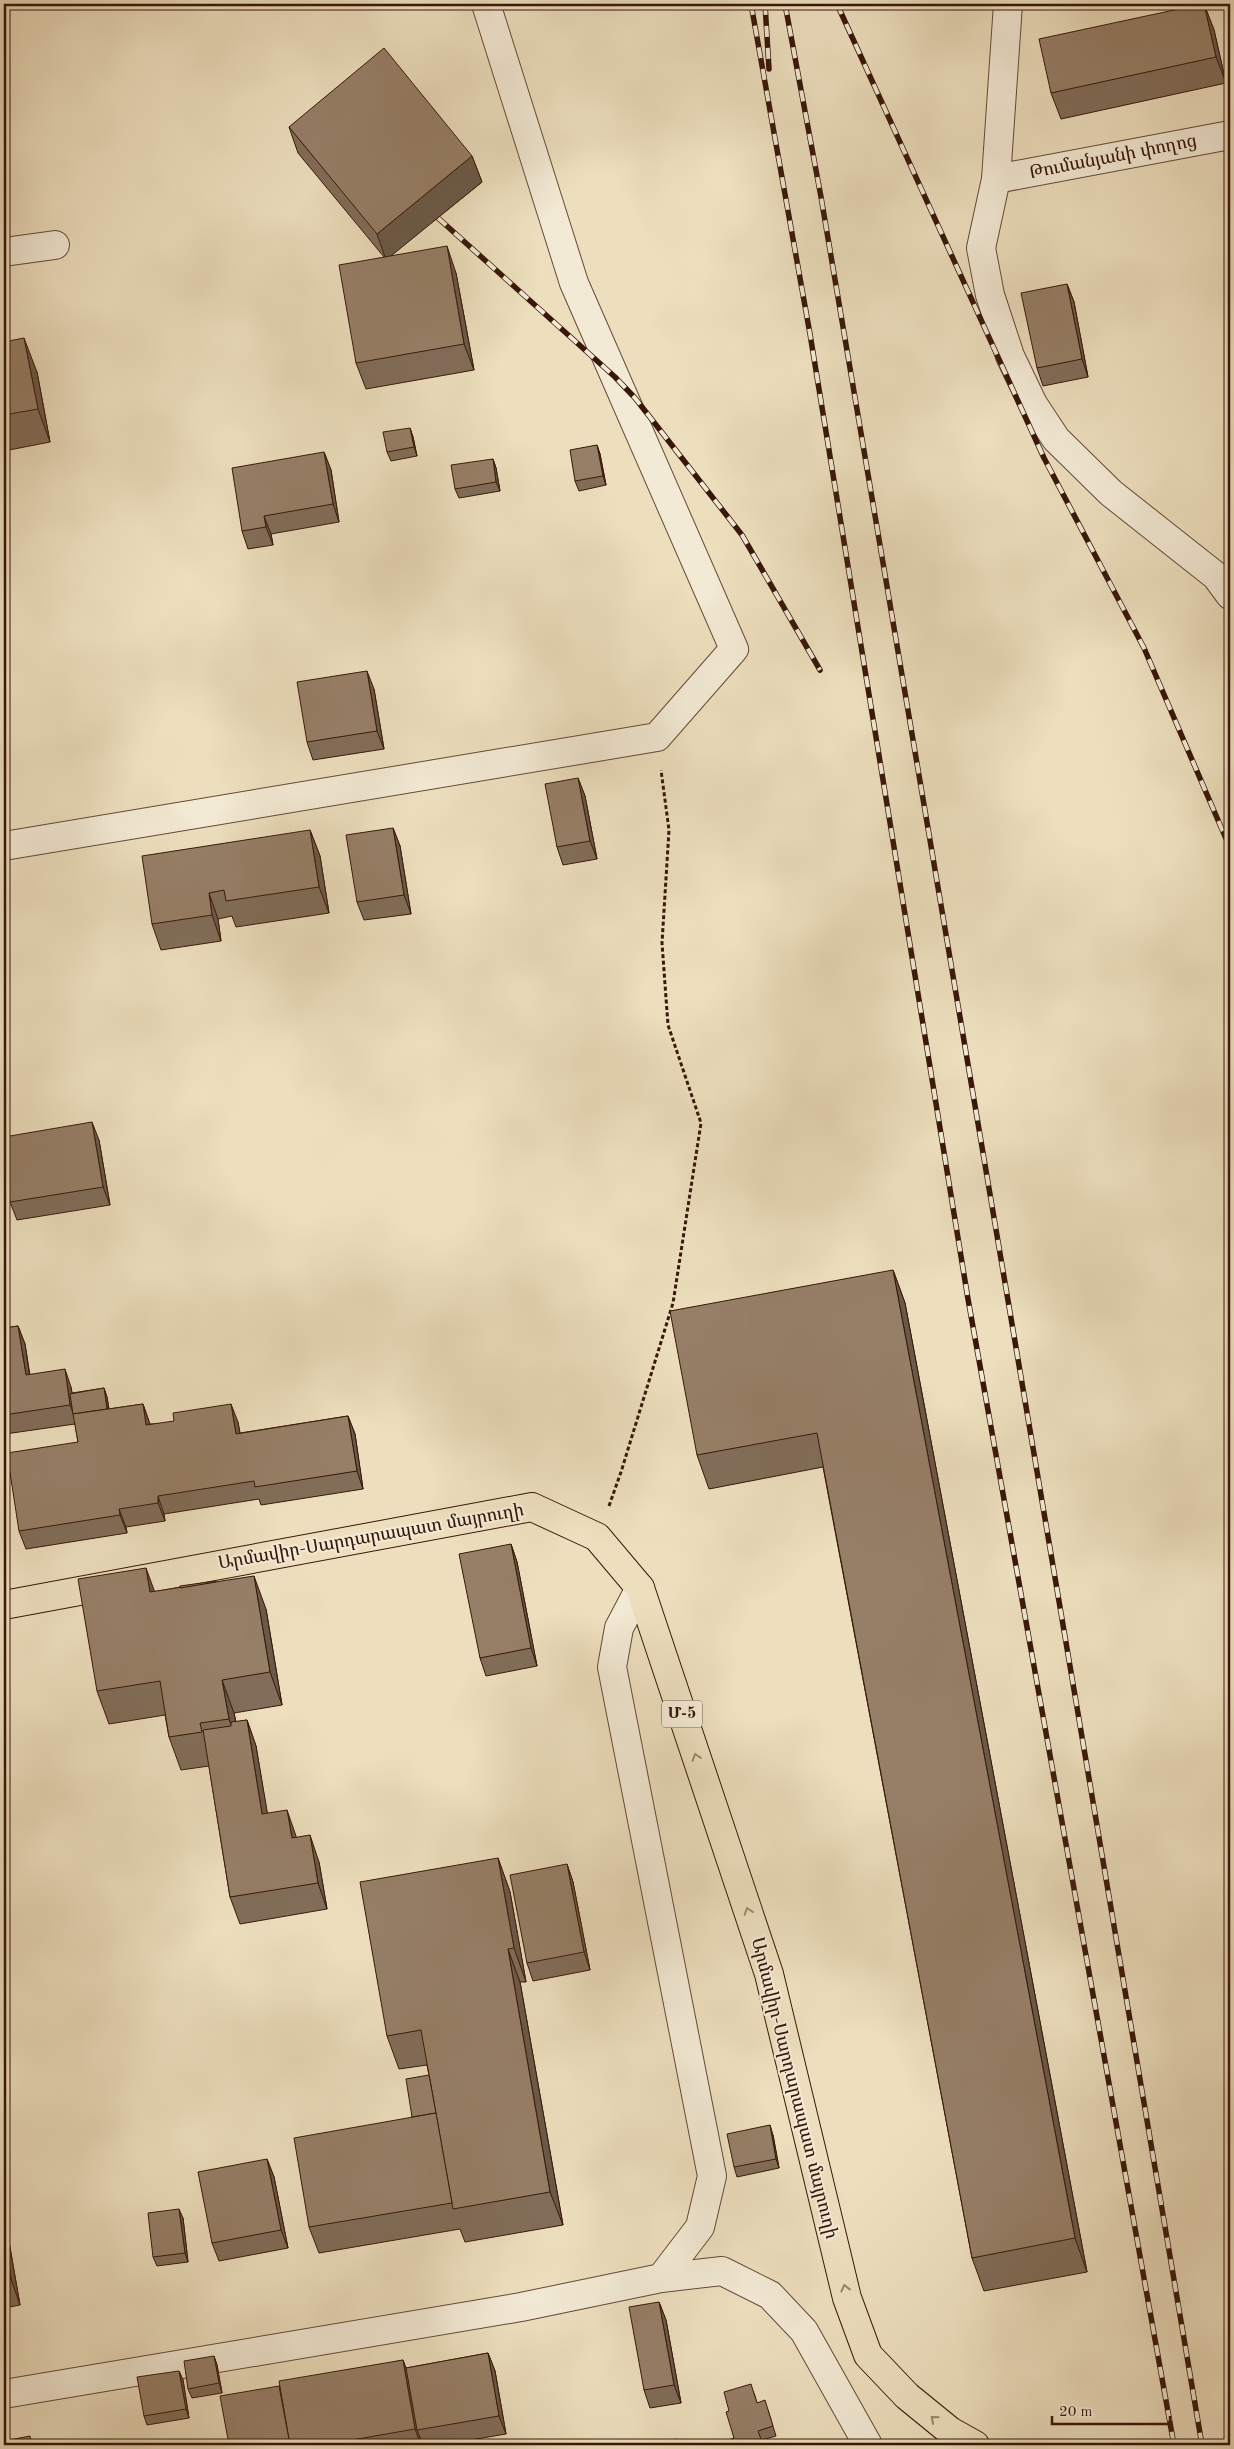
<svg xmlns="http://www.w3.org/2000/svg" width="1234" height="2449" viewBox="0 0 1234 2449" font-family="'Old Standard TT','Noto Serif Armenian',serif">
<rect width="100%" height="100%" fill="#eddfbe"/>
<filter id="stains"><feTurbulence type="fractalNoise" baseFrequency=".004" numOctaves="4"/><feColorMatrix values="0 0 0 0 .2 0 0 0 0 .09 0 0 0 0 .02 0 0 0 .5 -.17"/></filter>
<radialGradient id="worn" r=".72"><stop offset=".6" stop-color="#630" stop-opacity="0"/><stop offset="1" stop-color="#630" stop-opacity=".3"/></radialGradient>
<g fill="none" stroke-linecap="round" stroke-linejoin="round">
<defs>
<g id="minor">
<polyline points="1008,4 996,179 981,248 990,295 1010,356 1033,404 1056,439 1111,493 1216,576 1230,595"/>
<polyline points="996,179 1230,135"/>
<polyline points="4,252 55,245"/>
<polyline points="4,846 657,737 734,649 574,283 486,4"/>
<polyline points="661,2278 722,2271 770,2295 804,2331 868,2445"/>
<polyline points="4,2394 521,2307 661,2278 700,2227 712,2176 612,1667 619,1628 640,1588"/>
</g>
<polyline id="highway" points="4,1605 532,1507 597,1537 640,1588 769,1974 847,2298 868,2355 907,2396 950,2431 975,2445"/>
</defs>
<use href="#minor" stroke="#654936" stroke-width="30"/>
<use href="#highway" stroke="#381709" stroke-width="30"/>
<polyline stroke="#381709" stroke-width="3" stroke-dasharray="4 2.5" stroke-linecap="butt" points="609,1506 621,1472 673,1303 701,1123 668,1025 662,943 669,830 661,770"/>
<use href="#minor" stroke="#f3ead5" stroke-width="28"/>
<use href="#highway" stroke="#eddfbe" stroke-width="28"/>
<defs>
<g id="rail">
<polyline points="751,4 810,334 968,1299 1174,2445"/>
<polyline points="765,4 769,69"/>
<polyline points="785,4 821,197 1202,2445"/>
<polyline points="837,4 1044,458 1144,648 1230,848"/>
<polyline points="438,218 615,377 635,398 742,535 820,670"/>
</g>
</defs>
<use href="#rail" stroke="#381709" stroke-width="5.5"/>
<use href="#rail" stroke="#f3ead5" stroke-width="4" stroke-dasharray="11" stroke-linecap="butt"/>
</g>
<g fill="#816d59" stroke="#381709">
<polygon points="1204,4 1214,30 1226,83 1061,119 1051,93"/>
<polygon points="289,127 472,156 482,182 390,256 456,273 474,370 366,389 356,363 384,257 298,153"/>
<polygon points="1067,284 1074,302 1088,377 1043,386 1037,368"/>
<polygon points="4,342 37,372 50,442 4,451"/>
<polygon points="410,428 413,437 417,456 391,461 387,452"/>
<polygon points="597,445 600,454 606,485 579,491 575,481"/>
<polygon points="324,452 331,470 339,522 271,534 273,545 248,549 242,531"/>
<polygon points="493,459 496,468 500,491 459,498 455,489"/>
<polygon points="374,689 384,749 313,760 307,742"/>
<polygon points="578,778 585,796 597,859 563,865 557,847"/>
<polygon points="393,828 400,846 411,914 364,920 357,902"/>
<polygon points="310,830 320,856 329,913 236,927 232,916 218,919 221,941 161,950 152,924"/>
<polygon points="99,1140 110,1205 17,1220 10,1202"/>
<polygon points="893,1270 905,1303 1087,2272 984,2291 972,2258 823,1467 709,1489 697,1455"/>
<polygon points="18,1326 25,1344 30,1375 71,1387 72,1393 104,1388 107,1397 109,1409 143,1404 150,1424 238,1422 240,1433 348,1416 355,1434 363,1489 261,1505 259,1499 164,1514 165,1521 126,1527 127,1533 26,1549 19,1531 78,1442 75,1424 5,1434 4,1431 4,1328"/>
<polygon points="511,1544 517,1562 537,1666 486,1676 480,1658"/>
<polygon points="154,1592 266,1609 282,1705 234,1713 236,1722 247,1720 256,1746 267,1813 296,1837 319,1862 327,1909 240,1924 230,1897 209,1766 181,1770 169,1737 165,1715 109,1724 97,1691"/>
<polygon points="498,1858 510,1892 526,1982 520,1982 563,2225 465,2242 460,2229 319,2253 309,2227 412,2117 429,2075 427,2065 399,2069 387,2036"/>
<polygon points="567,1864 573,1882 590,1970 533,1981 527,1963"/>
<polygon points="773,2135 779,2168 737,2177 734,2167"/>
<polygon points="267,2159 274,2177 288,2248 219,2261 212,2243"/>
<polygon points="4,2213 20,2305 4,2308"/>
<polygon points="183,2218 188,2262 157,2266 153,2257"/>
<polygon points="659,2302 666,2320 681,2403 650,2408 644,2390"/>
<polygon points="488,2353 495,2371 506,2434 441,2445 229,2445 279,2386 403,2360 406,2368"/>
<polygon points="214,2356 217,2365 222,2393 192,2398 188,2389"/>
<polygon points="179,2371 183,2380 189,2418 147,2425 144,2416"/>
<polygon points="754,2393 757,2403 768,2410 776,2436 762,2440 763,2445 729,2445 734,2438 729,2411"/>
</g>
<g fill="#695948" stroke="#381709">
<polygon points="1204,4 1214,30 1226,83 1216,57"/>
<polygon points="472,156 482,182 386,260 377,234"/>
<polygon points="447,246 456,273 474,370 464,344"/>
<polygon points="1067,284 1074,302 1088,377 1082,359"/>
<polygon points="24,338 37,372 50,442 38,409"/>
<polygon points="410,428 413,437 417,456 414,447"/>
<polygon points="597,445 600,454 606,485 603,476"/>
<polygon points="324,452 331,470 339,522 333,504"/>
<polygon points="493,459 496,468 500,491 496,482"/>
<polygon points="264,516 271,534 273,545 266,527"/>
<polygon points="367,671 374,689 384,749 377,731"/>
<polygon points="578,778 585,796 597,859 590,841"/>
<polygon points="393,828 400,846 411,914 404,895"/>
<polygon points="310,830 320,856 329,913 319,887"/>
<polygon points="209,893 218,919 221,941 212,915"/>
<polygon points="92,1122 99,1140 110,1205 103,1187"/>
<polygon points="893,1270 905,1303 1087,2272 1075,2238"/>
<polygon points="18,1326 25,1344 32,1393 26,1375"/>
<polygon points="65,1369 71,1387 77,1423 70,1405"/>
<polygon points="104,1388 107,1397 112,1428 109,1418"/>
<polygon points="143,1404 149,1422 153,1443 146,1425"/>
<polygon points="231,1404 238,1422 243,1452 236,1434"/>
<polygon points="348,1416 355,1434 363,1489 357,1471"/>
<polygon points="158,1496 164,1514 165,1521 158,1503"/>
<polygon points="119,1509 126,1527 127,1533 120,1515"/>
<polygon points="511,1544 517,1562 537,1666 531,1648"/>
<polygon points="146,1568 158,1601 150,1592"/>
<polygon points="254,1576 266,1609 282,1705 270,1672"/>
<polygon points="222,1680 234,1713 241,1752 229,1719"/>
<polygon points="247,1720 256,1746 272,1840 262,1814"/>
<polygon points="287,1810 296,1836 301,1864 292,1838"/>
<polygon points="310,1835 319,1862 327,1909 318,1883"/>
<polygon points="498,1858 510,1892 526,1982 514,1948"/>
<polygon points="567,1864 573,1882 590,1970 584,1952"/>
<polygon points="508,1949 520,1982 563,2225 550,2192"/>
<polygon points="770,2125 773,2135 779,2168 776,2159"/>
<polygon points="267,2159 274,2177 288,2248 281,2230"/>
<polygon points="179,2209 183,2218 188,2262 185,2253"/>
<polygon points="4,2213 20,2305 11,2279 4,2239"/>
<polygon points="659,2302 666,2320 681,2403 674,2385"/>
<polygon points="488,2353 495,2371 506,2434 499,2416"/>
<polygon points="214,2356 217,2365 222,2393 219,2383"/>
<polygon points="403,2360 412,2386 417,2430 423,2445 421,2445 415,2429"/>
<polygon points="179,2371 183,2380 189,2418 186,2409"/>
</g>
<g fill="#967f67" stroke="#381709">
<polygon points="1202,4 1204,4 1216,57 1051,93 1039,39"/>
<polygon points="384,48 472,156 377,234 289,127"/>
<polygon points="447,246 464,344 356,363 339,265"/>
<polygon points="1067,284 1082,359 1037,368 1021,293"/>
<polygon points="24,338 38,409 4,415 4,342"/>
<polygon points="410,428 414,447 387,452 383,432"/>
<polygon points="597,445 603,476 575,481 570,450"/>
<polygon points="324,452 333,504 264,516 266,527 242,531 232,468"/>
<polygon points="493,459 496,482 455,489 451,465"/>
<polygon points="367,671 377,731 307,742 297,682"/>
<polygon points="578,778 590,841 557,847 545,784"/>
<polygon points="393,828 404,895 357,902 346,835"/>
<polygon points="310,830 319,887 226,901 224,890 209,893 212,915 152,924 142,856"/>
<polygon points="92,1122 103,1187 10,1202 4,1164 4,1137"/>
<polygon points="893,1270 1075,2238 972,2258 817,1433 697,1455 670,1311"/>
<polygon points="18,1326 26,1375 65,1369 70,1405 4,1415 4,1328"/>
<polygon points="104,1388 107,1409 73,1414 70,1394"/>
<polygon points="143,1404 146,1425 174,1421 173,1413 231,1404 236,1434 348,1416 357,1471 255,1487 254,1481 158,1496 158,1503 119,1509 120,1515 19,1531 7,1453 78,1442 73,1414"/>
<polygon points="511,1544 531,1648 480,1658 459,1554"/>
<polygon points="146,1568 150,1592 254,1576 270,1672 222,1680 229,1719 200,1723 202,1732 169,1737 160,1681 97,1691 78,1579"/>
<polygon points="216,1581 216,1582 180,1588 180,1586"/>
<polygon points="247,1720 262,1814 287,1810 292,1838 310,1835 318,1883 230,1897 203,1730 231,1726 231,1722"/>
<polygon points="498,1858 514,1948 508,1949 550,2192 453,2209 421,2030 387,2036 360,1882"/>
<polygon points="567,1864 584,1952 527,1963 510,1875"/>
<polygon points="429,2075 436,2113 412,2117 406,2079"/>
<polygon points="436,2113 452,2203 309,2227 294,2138"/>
<polygon points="770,2125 776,2159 734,2167 727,2134"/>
<polygon points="267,2159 281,2230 212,2243 198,2172"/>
<polygon points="179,2209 185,2253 153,2257 148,2213"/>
<polygon points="4,2239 11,2279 4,2280"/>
<polygon points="659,2302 674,2385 644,2390 629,2307"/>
<polygon points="488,2353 499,2416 417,2430 406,2368"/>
<polygon points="214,2356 219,2383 188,2389 184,2361"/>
<polygon points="403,2360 415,2429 323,2445 290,2445 279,2381"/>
<polygon points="179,2371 186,2409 144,2416 137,2377"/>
<polygon points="751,2384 757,2403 765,2400 773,2426 758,2431 762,2442 752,2445 729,2445 728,2440 734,2438 726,2412 729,2411 724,2392"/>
<polygon points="279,2386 290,2445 229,2445 220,2396"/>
<polygon points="30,2436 32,2445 4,2445 4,2441"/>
<polygon points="677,2439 678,2445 644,2445"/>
</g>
<defs><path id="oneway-chevron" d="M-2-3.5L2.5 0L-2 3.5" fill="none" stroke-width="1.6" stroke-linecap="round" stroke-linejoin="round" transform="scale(1.25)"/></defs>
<g stroke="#9c856d">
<use href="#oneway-chevron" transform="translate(696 1757) rotate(-108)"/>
<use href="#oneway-chevron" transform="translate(748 1911) rotate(-108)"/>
<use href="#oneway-chevron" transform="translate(845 2288) rotate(-104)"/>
<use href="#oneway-chevron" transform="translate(934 2419) rotate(-141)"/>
</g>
<g text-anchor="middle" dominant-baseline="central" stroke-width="4" stroke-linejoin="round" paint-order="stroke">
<rect fill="#f3ead5" stroke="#705646" stroke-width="1" x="662" y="1700.5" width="40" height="27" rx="4"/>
<g font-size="16" font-weight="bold" fill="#381709">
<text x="682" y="1714">Մ-5</text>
</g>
<g font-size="18" fill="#381709" stroke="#f3ead5">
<text transform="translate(1113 157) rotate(-11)">Թումանյանի փողոց</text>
<text transform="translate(371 1537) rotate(-10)">Արմավիր-Սարդարապատ մայրուղի</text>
<text transform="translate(794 2088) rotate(76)">Արմավիր-Սարդարապատ մայրուղի</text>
</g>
</g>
<rect width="1234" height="2449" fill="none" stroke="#eddfbe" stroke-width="20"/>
<rect x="5" y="5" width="1224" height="2439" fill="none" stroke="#381709" stroke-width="2.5"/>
<rect x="10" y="10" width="1214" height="2429" fill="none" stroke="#381709"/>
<path d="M1052 2416v8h118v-8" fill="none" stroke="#381709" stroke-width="2.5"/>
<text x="1059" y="2416" font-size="15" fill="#381709" stroke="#f3ead5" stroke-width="4" paint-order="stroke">20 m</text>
<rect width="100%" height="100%" filter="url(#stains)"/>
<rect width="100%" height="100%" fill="url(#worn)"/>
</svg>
